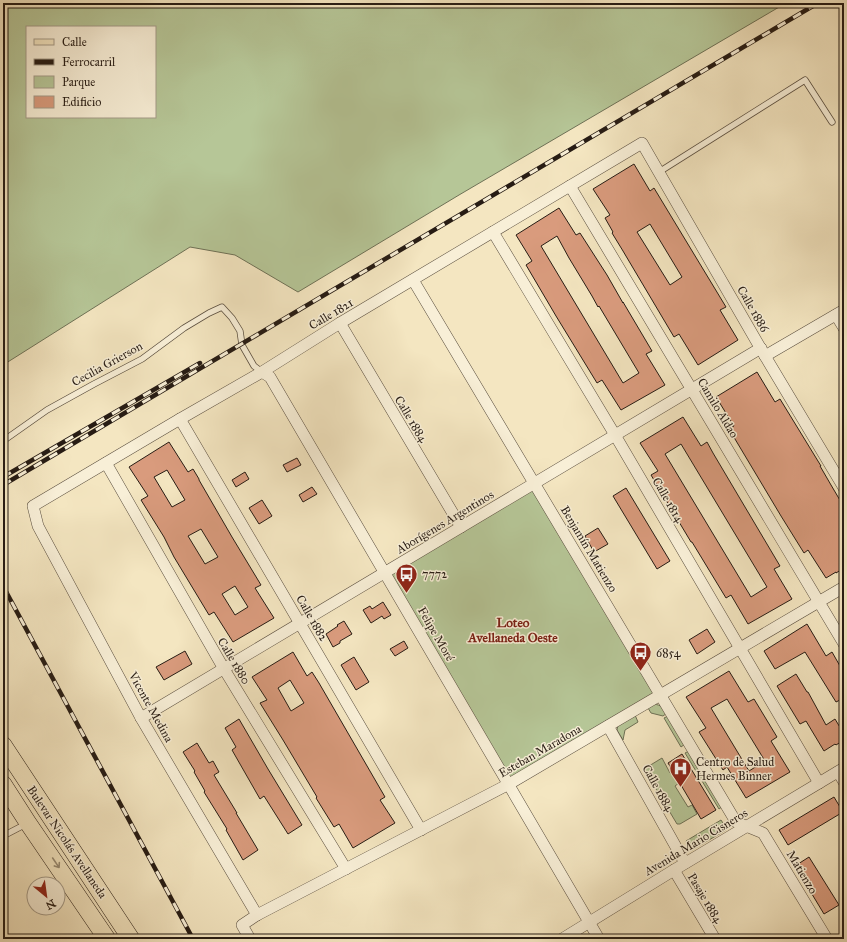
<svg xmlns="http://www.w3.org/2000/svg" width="847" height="942" viewBox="0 0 847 942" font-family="'IM FELL Great Primer',serif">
<rect width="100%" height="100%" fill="#f4e6c1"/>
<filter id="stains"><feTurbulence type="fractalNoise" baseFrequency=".005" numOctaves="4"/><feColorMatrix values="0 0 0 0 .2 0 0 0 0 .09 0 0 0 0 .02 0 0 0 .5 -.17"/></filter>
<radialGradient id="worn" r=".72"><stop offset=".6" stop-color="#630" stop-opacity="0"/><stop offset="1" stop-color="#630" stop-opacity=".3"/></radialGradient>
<g fill="#b6c697" stroke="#6e7156" fill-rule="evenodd">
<path d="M3,3H786L459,195L298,292L235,255L190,247L3,365ZM27,27H155V117H27Z"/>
<polygon points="534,484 660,695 509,784 385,573"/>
<path d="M654,704C661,705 664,708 667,713L663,716L651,713L648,708Z"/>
<polygon points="635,715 638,722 625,730 623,740 617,730 618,725"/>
<polygon points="668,716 685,744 681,747 664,718"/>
<polygon points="689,751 723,806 719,809 685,753"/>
<polygon points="662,758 670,773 672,772 679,783 675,786 688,807 692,805 697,814 680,824 677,824 644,769"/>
<polygon points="721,820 727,829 726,830 692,850 686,841"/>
</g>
<g fill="#d99b7d" stroke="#271c14" fill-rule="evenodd">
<path d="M634,164L650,191L654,188L703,269L726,307L720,310L738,340L698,365L679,334L674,337L623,251L612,233L613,232L605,218L610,215L593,189ZM650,224L682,277L670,285L637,232Z"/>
<path d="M559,208L576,235L580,233L607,275L623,303V302L652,351L646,354L665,385L621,410L602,380L597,383L556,316L526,265L532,261L516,235ZM557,236L569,258L592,296L598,307L599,306L639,373L623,383L541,246Z"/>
<polygon points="757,372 775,402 780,399 821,466 820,466 831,485 844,507 844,568 836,573 836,572 826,578 808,550 804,553 781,516 729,429 734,426 716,397"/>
<path d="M683,417L701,446L707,442L713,453L780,566L774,569L792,599L748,624L731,595L726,598L692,542H691L651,475L658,471L640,443ZM681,444L767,587L751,597L665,454Z"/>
<path d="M169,442L188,472L193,469L199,479V480L232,537L261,585L255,588L274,618L233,642L214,612L209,615L174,557L164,537L141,500L148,496L129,467ZM167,470L185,500L172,507L154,477ZM201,529L218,557L205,564L188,536ZM235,586L248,607L235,615L222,594Z"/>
<polygon points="297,458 301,465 287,472 283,465"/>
<polygon points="245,472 249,479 236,487 232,480"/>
<polygon points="312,487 317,494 303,502 299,495"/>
<polygon points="626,488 670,561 657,569 613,496"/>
<polygon points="262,500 272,516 259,524 249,508"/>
<polygon points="598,528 608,544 594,552 585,536"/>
<polygon points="383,602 391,615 384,619 382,616 371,623 363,610 370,606 372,609"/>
<polygon points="344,621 352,634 340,641 340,643 333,647 326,634 338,626 337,625"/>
<polygon points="807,624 826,656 832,652 844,673 844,698 836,702 805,652 775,669 764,651"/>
<polygon points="707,629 715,642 697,654 689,640"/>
<polygon points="404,641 408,648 395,656 390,649"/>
<polygon points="185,651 192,664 164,680 156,667"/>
<path d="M293,652L307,676L312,672L319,683L385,797L380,800L395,823L353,848L339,824L334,827L316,798L317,797L283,740L260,703L267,700L252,677ZM290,680L304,703L291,711L278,688Z"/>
<polygon points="354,657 369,682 356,690 341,665"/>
<path d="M729,671L748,702L754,699L777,737L771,741L790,772L746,798L727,767L723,770L699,732L706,728L686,697ZM727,699L765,761L749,771L711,708Z"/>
<polygon points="796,674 807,692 808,692 826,725 835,719 844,734 844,740 836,745 835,744 824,751 806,721 800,724 777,686"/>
<polygon points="239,719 268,769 302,825 288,834 264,796 260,799 232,750 236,747 225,728"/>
<polygon points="197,743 209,763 213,761 219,772 214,775 237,813 236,813 258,850 243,860 226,830 227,829 204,792 205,791 194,772 195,771 183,752"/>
<polygon points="682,754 716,810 701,819 668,763"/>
<polygon points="834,797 843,812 788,845 779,830"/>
<polygon points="809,857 839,905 824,914 795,866"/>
</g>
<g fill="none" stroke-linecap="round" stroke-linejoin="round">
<defs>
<g id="service">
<polyline points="659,172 805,80 832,122"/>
<polyline points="3,441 47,410 94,384 142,359 184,328 209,313 222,307 232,318 240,331 242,345 254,366 262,372"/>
<polyline points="3,836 26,824"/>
</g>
<g id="minor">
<polyline points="570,186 844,644"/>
<polyline points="493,232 615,435 819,783"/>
<polyline points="413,280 736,822 763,833 827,939"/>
<polyline points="836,315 844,328"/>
<polyline points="340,323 461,527"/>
<polyline points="765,356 844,310"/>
<polyline points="262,372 270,377 599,939"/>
<polyline points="180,419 421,830"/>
<polyline points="106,463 224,669 346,869"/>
<polyline points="141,718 761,348"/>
<polyline points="608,726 685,863"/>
<polyline points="838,772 844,782"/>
<polyline points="674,870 715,939"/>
<polyline points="257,915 141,718 38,526 33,506 180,419 262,372 340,323 642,143 765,356 844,488"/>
<polyline points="250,939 242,925 257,915 509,784 844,587"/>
<polyline points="562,939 674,870 844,768"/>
</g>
<g id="primary">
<polyline points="3,745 131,939"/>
<polyline points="3,784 28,823 107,939"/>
</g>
</defs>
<use href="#service" stroke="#5a4e3f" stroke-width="7"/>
<use href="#minor" stroke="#5a4e3f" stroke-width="12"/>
<use href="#primary" stroke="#271c14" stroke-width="18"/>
<use href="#service" stroke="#f8efd7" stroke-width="5.5"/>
<use href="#minor" stroke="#f8efd7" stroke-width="11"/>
<use href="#primary" stroke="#f4e6c1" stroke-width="17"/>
<defs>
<g id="rail">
<polyline points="3,477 200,363"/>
<polyline points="3,485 818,3"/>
<polyline points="3,586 193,939"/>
</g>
</defs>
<use href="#rail" stroke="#271c14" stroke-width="4.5"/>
<use href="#rail" stroke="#f8efd7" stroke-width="3" stroke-dasharray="9" stroke-linecap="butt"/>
</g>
<defs><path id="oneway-shaft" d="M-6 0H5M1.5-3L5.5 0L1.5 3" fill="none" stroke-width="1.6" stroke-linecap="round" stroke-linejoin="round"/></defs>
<use stroke="#988b73" href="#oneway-shaft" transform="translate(56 863) rotate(56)"/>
<defs>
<symbol id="bus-pin" viewBox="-11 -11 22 30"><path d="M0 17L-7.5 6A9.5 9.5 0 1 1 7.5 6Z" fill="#8f2418" stroke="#f8efd7"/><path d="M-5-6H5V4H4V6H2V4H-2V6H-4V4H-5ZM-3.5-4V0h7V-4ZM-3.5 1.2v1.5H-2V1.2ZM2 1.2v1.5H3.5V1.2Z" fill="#fff"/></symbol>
<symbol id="hospital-pin" viewBox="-11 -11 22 30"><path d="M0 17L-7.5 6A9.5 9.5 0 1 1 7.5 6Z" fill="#8f2418" stroke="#f8efd7"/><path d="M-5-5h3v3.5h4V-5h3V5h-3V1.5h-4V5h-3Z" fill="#fff"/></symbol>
</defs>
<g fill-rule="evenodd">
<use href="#bus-pin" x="394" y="562" width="25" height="34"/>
<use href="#bus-pin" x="628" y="640" width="25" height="34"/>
<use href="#hospital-pin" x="668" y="756" width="25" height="34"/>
</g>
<g text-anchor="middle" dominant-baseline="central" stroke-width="3" stroke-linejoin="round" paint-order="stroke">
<g font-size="12" fill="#271c14" stroke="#f8efd7">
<text transform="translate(753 309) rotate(60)">Calle 1886</text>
<text transform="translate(331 314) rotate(-31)">Calle 1821</text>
<text transform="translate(107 364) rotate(-29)">Cecilia Grierson</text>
<text transform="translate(718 408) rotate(59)">Camilo Aldao</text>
<text transform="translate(411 419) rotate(59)">Calle 1884</text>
<text transform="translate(668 500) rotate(60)">Calle 1814</text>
<text transform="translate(445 522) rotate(-31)">Aborígenes Argentinos</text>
<text transform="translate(589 549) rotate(59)">Benjamín Matienzo</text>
<text transform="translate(312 618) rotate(60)">Calle 1882</text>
<text transform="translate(436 634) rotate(60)">Felipe Moré</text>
<text transform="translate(234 661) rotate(59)">Calle 1880</text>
<text transform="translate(151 707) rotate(61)">Vicente Medina</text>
<text transform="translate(540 751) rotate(-30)">Esteban Maradona</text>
<text transform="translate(658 788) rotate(61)">Calle 1884</text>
<text transform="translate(67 842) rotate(56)">Bulevar Nicolás Avellaneda</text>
<text transform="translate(696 842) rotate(-31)">Avenida Mario Cisneros</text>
<text transform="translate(802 872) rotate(59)">Matienzo</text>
<text transform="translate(705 898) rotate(59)">Pasaje 1884</text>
</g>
<g font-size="12" fill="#271c14" stroke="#f8efd7" text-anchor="start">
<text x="422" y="574">7772</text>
<text x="656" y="653">6854</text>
<text x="696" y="762">Centro de Salud<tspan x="696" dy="14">Hermes Binner</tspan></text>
</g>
<g font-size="13" font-weight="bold" fill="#7a1f14" stroke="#f8efd7">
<text x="513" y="623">Loteo<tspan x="513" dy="15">Avellaneda Oeste</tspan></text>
</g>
</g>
<rect width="847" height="942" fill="none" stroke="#f4e6c1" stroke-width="16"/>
<rect x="4" y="4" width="839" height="934" fill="none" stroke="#271c14" stroke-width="2"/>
<rect x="8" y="8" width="831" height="926" fill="none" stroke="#271c14"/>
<rect x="26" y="26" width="130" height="92" fill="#f8efd7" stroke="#a49b89"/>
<rect x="34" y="39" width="20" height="6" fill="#f4e6c1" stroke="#a49b89"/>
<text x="62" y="46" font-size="12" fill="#271c14">Calle</text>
<rect x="34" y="59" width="20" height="6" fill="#271c14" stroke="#a49b89"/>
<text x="62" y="66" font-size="12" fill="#271c14">Ferrocarril</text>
<rect x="34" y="76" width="20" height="12" fill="#b6c697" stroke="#a49b89"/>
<text x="62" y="86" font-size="12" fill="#271c14">Parque</text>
<rect x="34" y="96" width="20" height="12" fill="#d99b7d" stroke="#a49b89"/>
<text x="62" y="106" font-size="12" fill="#271c14">Edificio</text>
<g transform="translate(46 896) rotate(151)"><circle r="19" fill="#f8efd7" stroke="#a49b89"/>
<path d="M0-3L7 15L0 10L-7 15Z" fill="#8f2418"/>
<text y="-6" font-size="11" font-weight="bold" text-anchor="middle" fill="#271c14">N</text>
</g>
<rect width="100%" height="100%" filter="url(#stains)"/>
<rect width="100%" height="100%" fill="url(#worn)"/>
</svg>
